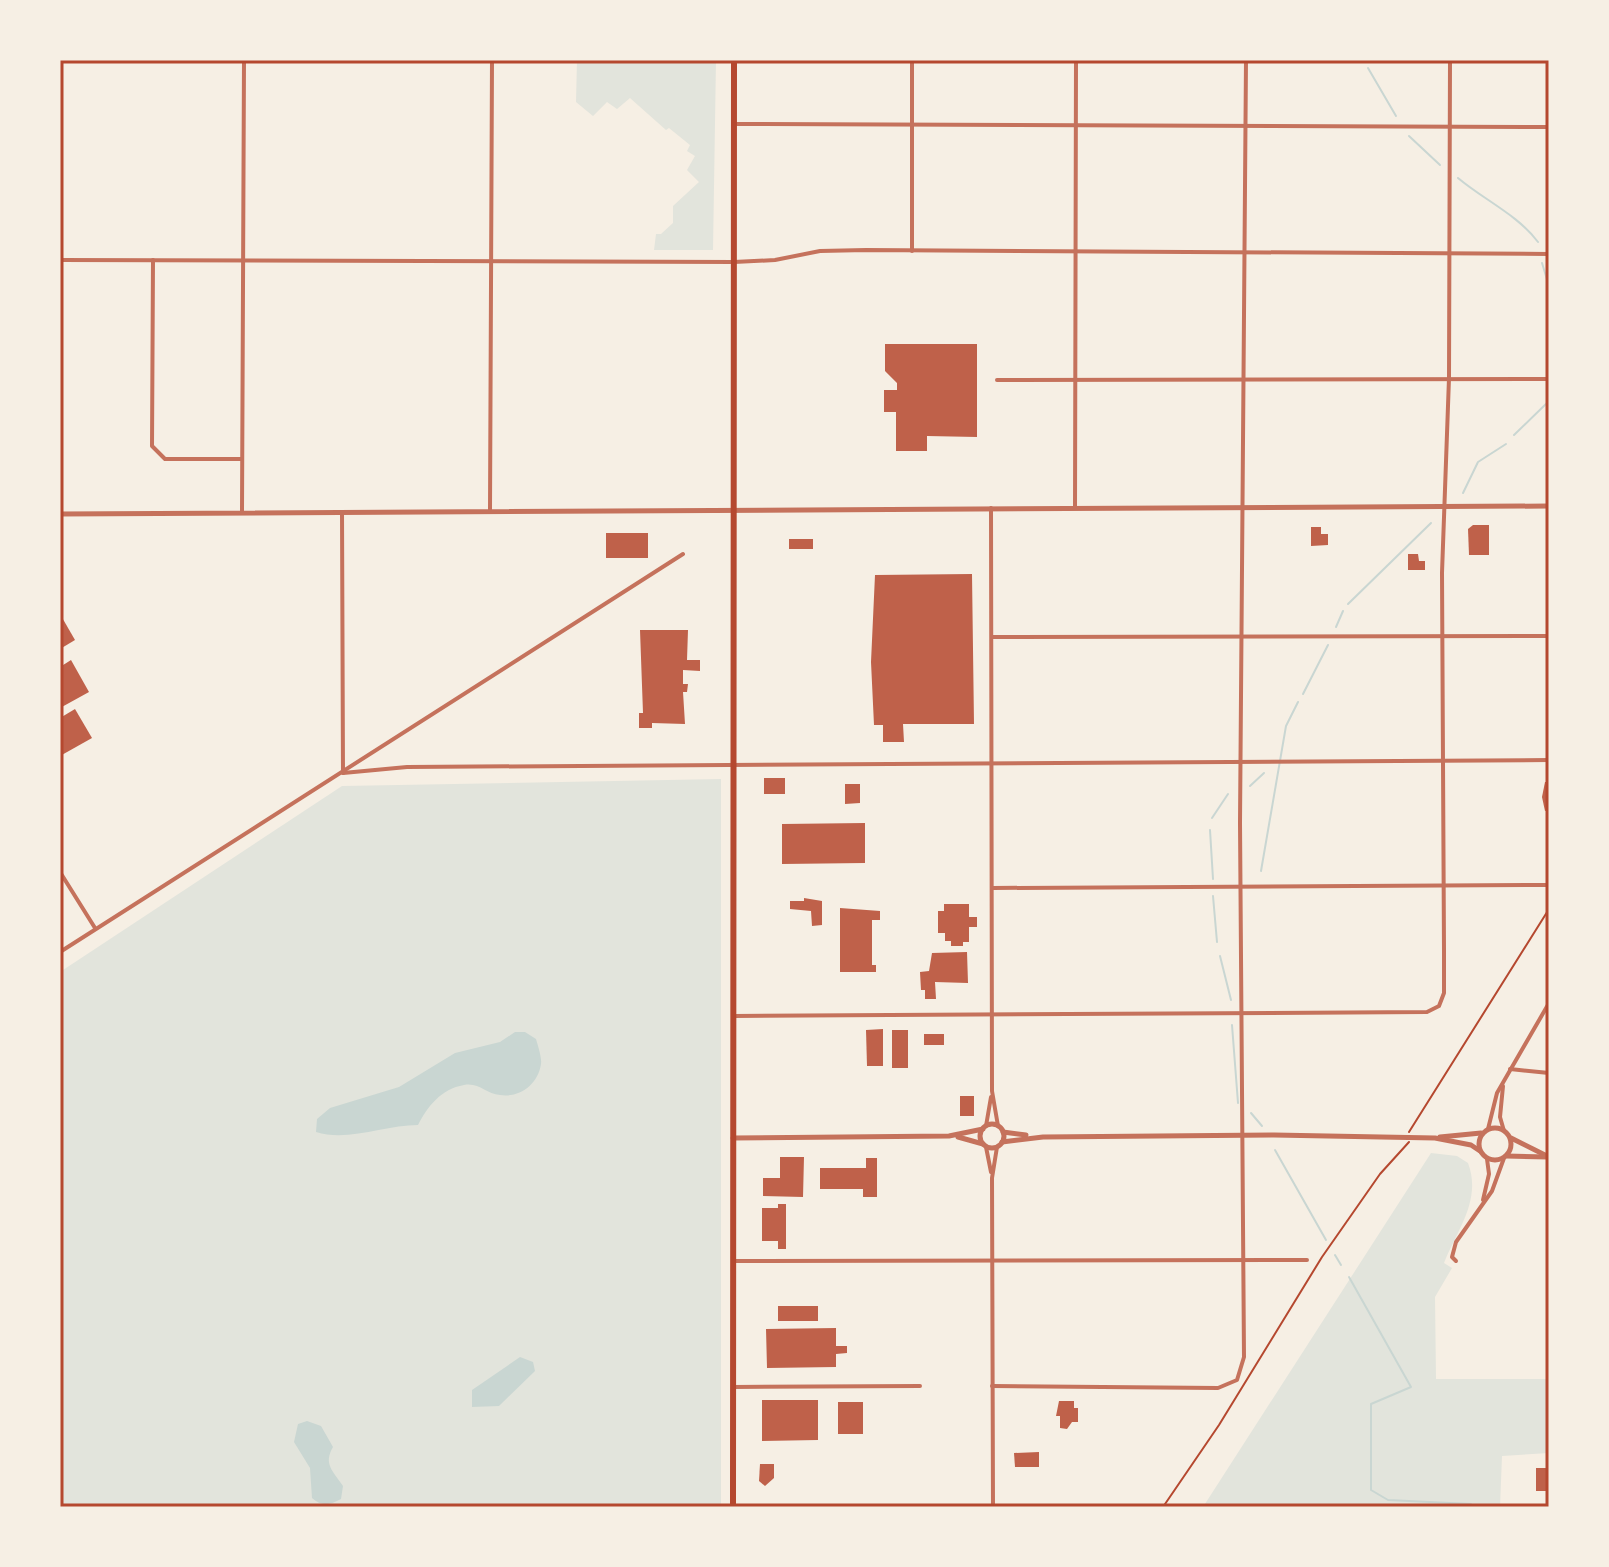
<svg xmlns="http://www.w3.org/2000/svg" width="1609" height="1567" viewBox="0 0 1609 1567" font-family="Helvetica,sans-serif">
<rect width="100%" height="100%" fill="#f6efe4"/>
<g fill="#e2e4dc">
<polygon points="577,60 716,60 713,250 654,250 656,234 661,234 673,223 673,206 699,182 687,170 695,156 687,151 690,145 669,128 666,130 630,98 617,109 607,102 593,116 576,102"/>
<polygon points="721,779 721,1507 60,1507 60,972 342,786"/>
<path d="M1431,1153L1457,1156L1468,1163C1482,1200 1457,1230 1444,1263L1452,1268L1435,1297L1436,1379H1549V1453L1502,1456L1500,1507H1203Z"/>
</g>
<g fill="#c9d6d2">
<path d="M515,1032H525L536,1039C538,1046 542,1058 541,1064C538,1085 519,1098 500,1095C486,1094 479,1082 464,1085C441,1089 428,1106 418,1125C385,1125 348,1142 316,1132L317,1119L330,1108L399,1087L455,1053L500,1042Z"/>
<polygon points="520,1357 533,1362 535,1371 499,1406 472,1407 472,1390"/>
<path d="M307,1421L321,1426L333,1447C323,1464 333,1471 343,1486L341,1499C330,1505 322,1507 312,1498L310,1468L294,1442L298,1424Z"/>
</g>
<g fill="none" stroke-linecap="round" stroke-linejoin="round">
<g stroke="#c9d6d2" stroke-width="2">
<polyline points="1368,68 1396,116"/>
<polyline points="1409,136 1440,165"/>
<path d="M1458,178C1484,200 1518,215 1538,242"/>
<polyline points="1542,263 1549,286"/>
<polyline points="1514,435 1549,401"/>
<polyline points="1463,493 1478,462 1506,444"/>
<polyline points="1348,604 1431,523"/>
<polyline points="1336,627 1343,611"/>
<polyline points="1303,694 1328,645"/>
<polyline points="1250,786 1264,773"/>
<polyline points="1212,818 1228,794"/>
<polyline points="1210,830 1213,879"/>
<polyline points="1261,871 1286,726 1298,702"/>
<polyline points="1213,896 1217,942"/>
<polyline points="1220,956 1231,1000"/>
<polyline points="1232,1025 1238,1103"/>
<polyline points="1251,1113 1262,1126"/>
<polyline points="1275,1150 1326,1240"/>
<polyline points="1335,1255 1341,1265"/>
<polyline points="1349,1277 1411,1387 1371,1404 1371,1490 1388,1500 1471,1504 1473,1507"/>
</g>
</g>
<g fill="#bf614a">
<polygon points="885,344 977,344 977,437 927,436 927,451 896,451 896,412 884,412 884,390 897,390 897,383 885,371"/>
<polygon points="1473,525 1489,525 1489,555 1469,555 1468,529"/>
<polygon points="1311,527 1321,527 1321,534 1328,534 1328,545 1311,546"/>
<rect x="606" y="533" width="42" height="25"/>
<rect x="789" y="539" width="24" height="10"/>
<polygon points="1408,554 1418,554 1419,561 1425,561 1425,570 1408,570"/>
<polygon points="972,574 974,724 903,724 904,742 883,742 883,725 874,725 871,662 875,575"/>
<polygon points="60,614 75,640 60,649"/>
<polygon points="640,630 688,630 687,660 700,660 700,671 683,670 683,684 688,684 687,692 683,692 685,724 652,723 652,728 639,728 639,713 643,713"/>
<polygon points="71,660 89,692 60,708 60,667"/>
<polygon points="75,709 92,738 60,756 60,718"/>
<rect x="764" y="778" width="21" height="16"/>
<polygon points="1545,782 1549,782 1549,810 1545,811 1542,797"/>
<polygon points="845,784 860,784 860,803 845,804"/>
<polygon points="865,823 865,863 782,864 782,824"/>
<polygon points="804,898 822,901 822,925 812,926 811,911 790,909 790,901 804,901"/>
<polygon points="944,904 969,904 969,917 977,917 977,927 969,927 969,942 963,942 963,946 951,946 951,941 945,941 945,933 938,933 938,911 944,911"/>
<polygon points="840,908 880,911 880,920 872,920 872,965 876,965 876,972 840,972"/>
<polygon points="967,952 968,983 935,982 936,999 925,999 925,990 921,990 920,972 929,971 932,953"/>
<polygon points="883,1029 883,1066 867,1066 866,1030"/>
<rect x="892" y="1030" width="16" height="38"/>
<rect x="924" y="1034" width="20" height="11"/>
<rect x="960" y="1096" width="14" height="20"/>
<polygon points="780,1157 804,1157 803,1197 763,1196 763,1178 780,1178"/>
<polygon points="866,1158 877,1158 877,1197 863,1197 863,1189 820,1189 820,1168 866,1168"/>
<polygon points="778,1204 786,1204 786,1249 778,1249 778,1241 762,1241 762,1208 778,1208"/>
<rect x="778" y="1306" width="40" height="15"/>
<polygon points="836,1328 836,1346 847,1346 847,1353 836,1354 836,1367 767,1368 766,1329"/>
<polygon points="762,1400 818,1400 818,1440 762,1441"/>
<polygon points="1059,1401 1074,1401 1074,1408 1078,1408 1078,1422 1072,1422 1067,1429 1060,1428 1060,1416 1056,1416"/>
<rect x="838" y="1402" width="25" height="32"/>
<polygon points="1039,1452 1039,1467 1015,1467 1014,1453"/>
<polygon points="760,1464 774,1464 774,1478 765,1486 759,1481"/>
<rect x="1536" y="1468" width="13" height="23"/>
</g>
<g fill="none" stroke-linecap="round" stroke-linejoin="round">
<g stroke="#b5482f" stroke-width="2">
<polyline points="1409,1132 1549,909"/>
<polyline points="1163,1507 1219,1425 1322,1257 1380,1174 1409,1142"/>
</g>
<g stroke="#c5725c" stroke-width="4">
<polyline points="912,60 912,251"/>
<polyline points="734,124 1549,127"/>
<polyline points="60,260 734,262 775,260 820,251 866,250 1549,254"/>
<polyline points="153,260 152,446 165,459 242,459"/>
<polyline points="997,380 1549,379"/>
<polyline points="1075,507 1076,60"/>
<polyline points="991,508 992,1091 998,1126"/>
<polyline points="490,511 492,60"/>
<polyline points="342,512 343,773"/>
<polyline points="242,513 244,60"/>
<polyline points="993,637 1549,636"/>
<polyline points="343,773 407,767 1549,760"/>
<polyline points="60,872 95,928"/>
<polyline points="993,888 1546,885"/>
<polyline points="60,952 683,554"/>
<polyline points="734,1016 1427,1012 1439,1006 1444,993 1444,951 1442,573 1449,378 1450,60"/>
<polyline points="1510,1069 1549,1073"/>
<polyline points="1503,1086 1500,1117 1504,1131"/>
<polyline points="986,1126 991,1097"/>
<polyline points="1488,1129 1497,1093 1549,1003"/>
<polyline points="986,1147 991,1172"/>
<polyline points="1483,1200 1489,1174 1487,1159"/>
<polyline points="734,1261 1307,1260"/>
<polyline points="1456,1261 1452,1257 1456,1242 1492,1191 1504,1158"/>
<polyline points="992,1386 1218,1388 1237,1380 1244,1357 1240,823 1246,60"/>
<polyline points="733,1387 920,1386"/>
<polyline points="993,1507 992,1178 997,1147"/>
</g>
<g stroke="#c5725c" stroke-width="5">
<polyline points="60,514 1549,506"/>
<circle cx="992" cy="1136" r="12"/>
<circle cx="1495" cy="1144" r="16"/>
<polyline points="1003,1132 1026,1135"/>
<polyline points="958,1137 983,1144"/>
<polyline points="1440,1137 1481,1133"/>
<polyline points="733,1138 949,1136 983,1129"/>
<polyline points="1511,1138 1549,1157"/>
<polyline points="1002,1142 1043,1137 1274,1135 1435,1138 1471,1145 1480,1151"/>
<polyline points="1506,1156 1548,1157"/>
</g>
<polyline stroke="#b5482f" stroke-width="6" points="733,1507 734,60"/>
</g>
<rect width="1609" height="1567" fill="none" stroke="#f6efe4" stroke-width="124"/>
<rect x="62" y="62" width="1485" height="1443" fill="none" stroke="#b5482f" stroke-width="3"/>
</svg>
